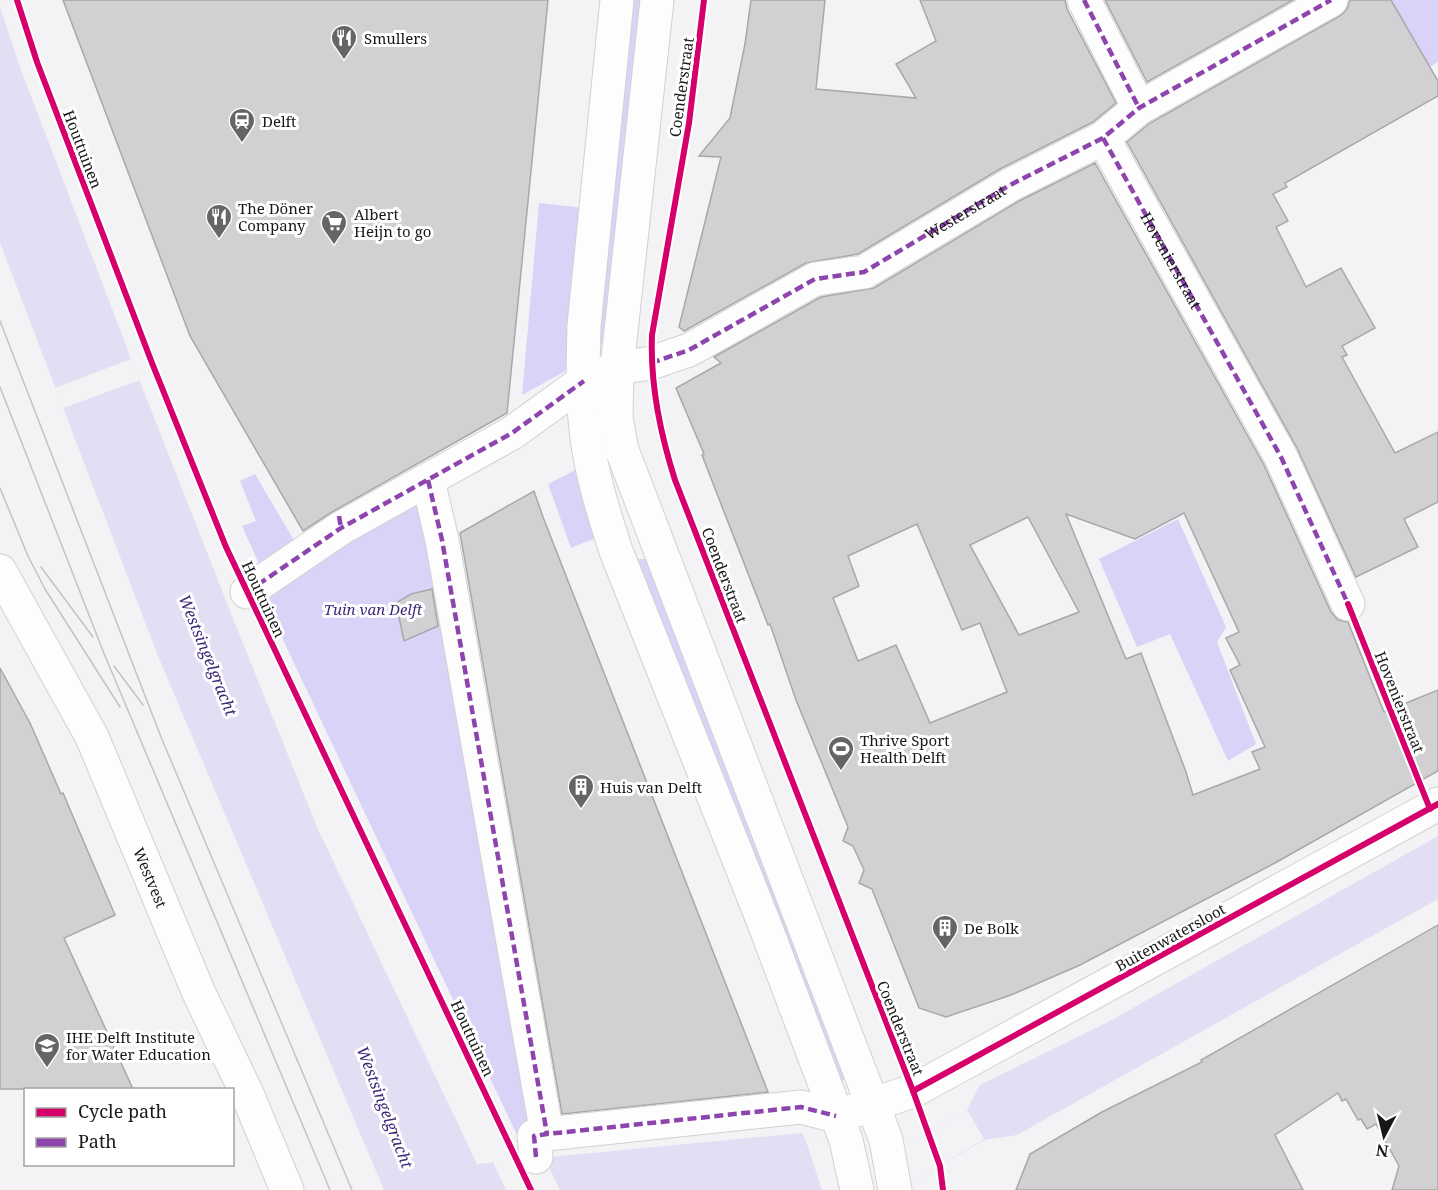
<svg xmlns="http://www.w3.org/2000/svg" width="1438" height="1190" viewBox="0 0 1438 1190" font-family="'Noto Serif',serif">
<rect width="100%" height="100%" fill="#f3f3f5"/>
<g fill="#d9d3f8">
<polygon points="626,0 648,0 607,344 596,344"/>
<polygon points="1391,0 1438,0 1438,62 1430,67"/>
<polygon points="539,203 584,208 569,369 522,395"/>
<polygon points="436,463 557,1119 517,1135 250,570 259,564 242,526 256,521 240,481 255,474 295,542"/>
<polygon points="579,468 603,535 571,548 548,484"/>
<polygon points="1178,519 1226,627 1217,642 1256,744 1228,761 1170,634 1137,647 1099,559"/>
<polygon points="639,559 648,559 855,1075 837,1083 635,560"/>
</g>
<polygon fill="#e2dff4" points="0,7 20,67 135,369 234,621 317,827 477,1164 802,1133 806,1141 921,1138 967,1110 980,1085 1108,1022 1438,836 1438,899 1017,1135 984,1140 914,1182 861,1190 384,1190 158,656 0,243"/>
<g fill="#f3f3f5">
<polygon points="131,359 140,380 63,408 55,388"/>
<polygon points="967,1110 984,1139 914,1182 861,1190 822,1190 806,1141 921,1138"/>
<polygon points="544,1157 560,1190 506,1190 493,1162"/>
</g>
<g fill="#d1d1d3" stroke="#a8a8aa" stroke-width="1.5" fill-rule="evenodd">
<polygon points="63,0 548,0 507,413 332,512 303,531 190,336"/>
<polygon points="751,0 825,0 816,89 916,98 896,64 936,41 920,0 1065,0 1067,9 1116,103 1093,122 1000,169 858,254 806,263 684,331 679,327 721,157 699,156 730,118 745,44"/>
<polygon points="1105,0 1293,0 1147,82"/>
<polygon points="1350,0 1391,0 1438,81 1438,96 1285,183 1287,187 1273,194 1288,221 1276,227 1306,287 1341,268 1375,328 1342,346 1347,355 1342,357 1395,453 1438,432 1438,502 1404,519 1418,547 1356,577 1297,448 1127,142 1150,123 1340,16 1347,9"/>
<path d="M1095,163L1264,465L1331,612L1338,620L1348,622L1384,712L1438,690V771L1275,863L1080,965L1011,995L946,1017L919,1008L872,889L859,883L864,870L853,846L843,841L848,827L796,700L770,624L768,625L702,455L704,454L676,388L721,363L714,357L821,297L874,288L1019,201ZM1184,513L1239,632L1226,638L1240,665L1230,670L1265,747L1252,752L1260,769L1193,795L1186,772L1141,653L1126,659L1066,514L1135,539ZM1028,517L1079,612L1019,635L970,545ZM917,524L962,630L980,623L1007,692L930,723L896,645L858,661L833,598L859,586L848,556Z"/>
<polygon points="534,491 543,517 768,1092 562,1114 460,533"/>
<polygon points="432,589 438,626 404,641 396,603 411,594"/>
<polygon points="0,668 30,723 61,794 63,793 115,915 64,938 133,1089 0,1089"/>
<polygon points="1438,925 1438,1190 1392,1190 1399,1166 1376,1124 1367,1129 1361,1119 1358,1120 1346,1099 1342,1101 1338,1093 1275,1135 1303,1190 1016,1190 1030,1154 1102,1112 1202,1062 1201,1060"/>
</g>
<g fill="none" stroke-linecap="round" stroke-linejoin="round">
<defs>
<g id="minor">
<path d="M617,0L584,326C583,363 582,401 587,438C592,476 604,514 616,551L764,923L846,1140L857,1190"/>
<polyline points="657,0 617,368 616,418 622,450 886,1140 895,1190"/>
<polyline points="1084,0 1139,108"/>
<polyline points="1103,138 1281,457 1348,604"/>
<polyline points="428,480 442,540 547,1134"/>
<path id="s1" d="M0,571L92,737L198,991L248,1096L287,1190"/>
<polyline points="247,592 341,528 512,433 584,381 617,368 651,363 689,350 815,279 864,272 1010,185 1103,138 1139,108 1331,0"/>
<polyline points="853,1111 913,1091 1438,804"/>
<polyline points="536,1157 534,1136 547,1134 801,1107 836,1116"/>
</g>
</defs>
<use href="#minor" stroke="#d1d1d2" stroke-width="35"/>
<use href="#minor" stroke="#fdfdfe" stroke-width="33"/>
<g stroke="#c3c3c3" stroke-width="1.5">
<polyline points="0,321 161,737 352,1190"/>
<polyline points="0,387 103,651 330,1190"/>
<polyline points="0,488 28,556 45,589 120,707"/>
<polyline points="41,567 93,637"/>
<polyline points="114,666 143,705"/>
</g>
<g stroke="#8e44ad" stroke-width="4.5" stroke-dasharray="9 4.5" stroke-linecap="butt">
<polyline points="1084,0 1139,108"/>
<path id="s2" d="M1103,138L1281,457L1348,604"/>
<path id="s3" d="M651,363L689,350L815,279L864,272L1010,185L1103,138L1139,108L1331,0"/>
<polyline points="428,480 442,540 547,1134"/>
<polyline points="339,516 341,528"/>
<polyline points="247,592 341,528 512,433 584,381"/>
<polyline points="536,1157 534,1136 547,1134 801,1107 836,1116"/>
</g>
<defs>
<g id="cycleway">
<polyline points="17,0 37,62 152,363 226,547 531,1190"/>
<path d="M704,0L689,123L652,335C650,385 660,433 675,480L913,1091L940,1166L943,1190"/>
<polyline points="1348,604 1430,809"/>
<polyline points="913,1091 1438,804"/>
</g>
</defs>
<use href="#cycleway" stroke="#fff" stroke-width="10"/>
<use href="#cycleway" stroke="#d6006c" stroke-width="6"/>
</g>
<defs>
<symbol id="restaurant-pin" viewBox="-11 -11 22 30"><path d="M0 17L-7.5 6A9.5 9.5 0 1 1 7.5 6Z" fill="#656566" stroke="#fff"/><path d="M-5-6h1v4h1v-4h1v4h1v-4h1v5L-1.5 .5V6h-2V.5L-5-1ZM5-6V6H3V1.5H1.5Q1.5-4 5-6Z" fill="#fff"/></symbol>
<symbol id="station-pin" viewBox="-11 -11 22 30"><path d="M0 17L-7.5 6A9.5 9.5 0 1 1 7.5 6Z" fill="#656566" stroke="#fff"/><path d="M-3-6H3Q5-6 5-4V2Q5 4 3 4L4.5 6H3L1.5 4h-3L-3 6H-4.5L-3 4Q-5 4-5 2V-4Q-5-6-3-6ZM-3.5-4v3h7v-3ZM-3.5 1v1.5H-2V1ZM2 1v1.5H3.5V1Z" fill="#fff"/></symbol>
<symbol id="supermarket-pin" viewBox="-11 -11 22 30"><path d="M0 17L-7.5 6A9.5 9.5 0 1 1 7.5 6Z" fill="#656566" stroke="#fff"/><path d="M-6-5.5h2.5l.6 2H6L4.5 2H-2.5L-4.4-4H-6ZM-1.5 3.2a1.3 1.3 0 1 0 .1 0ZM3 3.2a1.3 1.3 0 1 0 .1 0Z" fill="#fff"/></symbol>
<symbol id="stadium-pin" viewBox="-11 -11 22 30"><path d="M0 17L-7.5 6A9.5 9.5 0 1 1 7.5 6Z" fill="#656566" stroke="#fff"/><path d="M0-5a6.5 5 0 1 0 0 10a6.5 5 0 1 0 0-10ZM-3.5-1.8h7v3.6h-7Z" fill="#fff"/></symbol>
<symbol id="building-pin" viewBox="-11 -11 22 30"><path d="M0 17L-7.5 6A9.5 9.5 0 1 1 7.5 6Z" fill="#656566" stroke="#fff"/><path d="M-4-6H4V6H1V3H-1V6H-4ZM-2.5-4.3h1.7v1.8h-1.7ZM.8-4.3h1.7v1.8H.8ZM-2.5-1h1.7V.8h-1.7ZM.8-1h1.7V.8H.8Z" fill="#fff"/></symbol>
<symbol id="university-pin" viewBox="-11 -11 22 30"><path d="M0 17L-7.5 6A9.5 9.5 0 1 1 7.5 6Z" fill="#656566" stroke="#fff"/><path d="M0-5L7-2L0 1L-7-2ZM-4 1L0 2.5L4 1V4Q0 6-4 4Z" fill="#fff"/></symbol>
</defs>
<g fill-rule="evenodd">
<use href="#restaurant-pin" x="329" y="23" width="30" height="40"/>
<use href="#station-pin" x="227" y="106" width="30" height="40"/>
<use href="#restaurant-pin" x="204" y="202" width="30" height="40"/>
<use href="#supermarket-pin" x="319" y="208" width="30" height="40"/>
<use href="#stadium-pin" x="826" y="734" width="30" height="40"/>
<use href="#building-pin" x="566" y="772" width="30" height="40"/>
<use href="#building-pin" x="930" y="913" width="30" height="40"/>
<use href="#university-pin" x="32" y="1031" width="30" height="40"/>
</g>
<g text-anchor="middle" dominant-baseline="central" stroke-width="6" stroke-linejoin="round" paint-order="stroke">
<g font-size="15" fill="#181819" stroke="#fff" text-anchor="start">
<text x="364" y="38">Smullers</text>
<text x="262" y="121">Delft</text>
<text x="238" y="208">The Döner<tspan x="238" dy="17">Company</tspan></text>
<text x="354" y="214">Albert<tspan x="354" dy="17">Heijn to go</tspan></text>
<text x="860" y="740">Thrive Sport<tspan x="860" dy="17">Health Delft</tspan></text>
<text x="600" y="787">Huis van Delft</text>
<text x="964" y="928">De Bolk</text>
<text x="66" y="1037">IHE Delft Institute<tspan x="66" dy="17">for Water Education</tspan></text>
</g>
<g font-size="15" fill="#181819" stroke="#fff">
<text transform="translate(681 87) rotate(-82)">Coenderstraat</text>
<text transform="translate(83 149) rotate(69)">Houttuinen</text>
<text stroke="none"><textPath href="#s3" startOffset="352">Westerstraat</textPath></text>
<text stroke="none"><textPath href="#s2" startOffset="140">Hovenierstraat</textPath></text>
<text transform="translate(725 575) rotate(69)">Coenderstraat</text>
<text transform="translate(264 599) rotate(65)">Houttuinen</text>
<text transform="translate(1400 702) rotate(68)">Hovenierstraat</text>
<text stroke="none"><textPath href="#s1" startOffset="342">Westvest</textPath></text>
<text transform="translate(1170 937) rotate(-29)">Buitenwatersloot</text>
<text transform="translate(901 1028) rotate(68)">Coenderstraat</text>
<text transform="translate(473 1038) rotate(65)">Houttuinen</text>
</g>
<g font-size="15" font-style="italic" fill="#3f2878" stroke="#fff">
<text x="373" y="609">Tuin van Delft</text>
</g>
<g font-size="16" font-style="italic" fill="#3e2777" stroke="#fff">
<text transform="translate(208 655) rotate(68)">Westsingelgracht</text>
<text transform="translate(385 1107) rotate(69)">Westsingelgracht</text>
</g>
</g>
<rect x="24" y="1088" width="210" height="78" fill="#ffffff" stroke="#a3a3a3" stroke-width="1.5"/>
<rect x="36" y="1108" width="30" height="9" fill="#d6006c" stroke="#a3a3a3" stroke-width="1.5"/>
<text x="78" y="1118" font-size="18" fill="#181819">Cycle path</text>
<rect x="36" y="1138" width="30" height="9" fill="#8e44ad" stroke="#a3a3a3" stroke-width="1.5"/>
<text x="78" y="1148" font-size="18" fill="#181819">Path</text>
<g transform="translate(1384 1136) rotate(187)" stroke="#ffffff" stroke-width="4.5" paint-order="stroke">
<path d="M0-4.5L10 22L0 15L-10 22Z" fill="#181819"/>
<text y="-9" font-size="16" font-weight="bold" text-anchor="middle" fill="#181819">N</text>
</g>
</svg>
